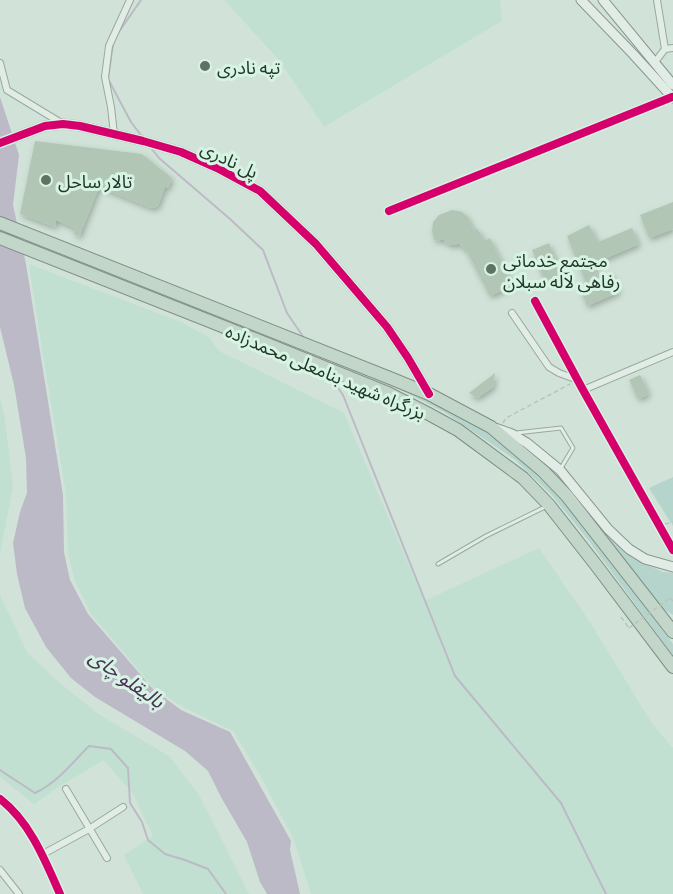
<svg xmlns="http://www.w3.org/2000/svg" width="673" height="894" viewBox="0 0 673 894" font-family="Literata,'Noto Sans Arabic',serif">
<defs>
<filter id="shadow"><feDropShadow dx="2" dy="3" stdDeviation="3" flood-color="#0004"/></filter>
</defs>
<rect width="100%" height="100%" fill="#d1e3d8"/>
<g fill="#c1e0d1">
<polygon points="224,0 500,0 502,21 324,127 279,60"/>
<polygon points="29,264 181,322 209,337 219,351 344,413 424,601 539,548 590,622 651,722 673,748 673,894 311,894 294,840 262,779 233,731 183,707 154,688 91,614 75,581 68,554 66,494 42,349"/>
<polygon points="0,397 5,420 13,486 0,554 0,595 27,652 55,679 100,715 169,756 199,795 249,894 143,894 124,855 153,836 133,794 104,760 55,789 34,804 0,777"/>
</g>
<g fill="#b4d4cc">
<polygon points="0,226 355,366 421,396 475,425 493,436 534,469 566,502 673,644 673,656 589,541 551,494 514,459 444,412 395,387 332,361 0,229"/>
<polygon points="673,477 673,526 649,488"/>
<polygon points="586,509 632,558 663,572 673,573 673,615 662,608 585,510"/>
</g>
<polygon fill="#bcbac6" points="0,97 19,155 13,205 26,264 63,495 64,552 70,580 88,614 153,689 181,710 230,732 291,841 290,850 300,894 267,894 260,882 247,842 221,797 208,771 185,751 95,697 71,678 46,647 25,608 17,574 13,543 20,512 27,493 26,458 14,385 0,327"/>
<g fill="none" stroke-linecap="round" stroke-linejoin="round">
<g stroke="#bcbac6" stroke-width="2">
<polyline points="116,36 141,0"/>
<polyline points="113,44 108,79 131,122 144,139"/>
<polyline points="151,148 159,158 230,219 263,250 287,313 304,338"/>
<polyline points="329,375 343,395 455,676 561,803 606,894"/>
<path d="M0,770L35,793C57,783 73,762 89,746L111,749L128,768L130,803L142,822L148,840L165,854L185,860L208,869L226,894"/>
</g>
</g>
<g fill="#b2c6b6" filter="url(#shadow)">
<polygon points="35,141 142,154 172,178 168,188 165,187 158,206 154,208 149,207 99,187 79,237 74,234 75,228 56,220 55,227 20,214"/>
<polygon points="673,202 673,229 649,238 640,215"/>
<polygon points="452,210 462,212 468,217 474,231 477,228 485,241 490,238 513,285 490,296 466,250 458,243 455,245 450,245 446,243 444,239 435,241 432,232 433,222 439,215"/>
<polygon points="589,225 598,242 632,228 639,244 599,261 599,263 593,266 600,280 612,274 619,292 587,306 580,288 587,285 567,236"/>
<polygon points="549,243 562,275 545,282 532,250"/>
<polygon points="495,373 493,387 477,398 469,393"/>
<polygon points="640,375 649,394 638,399 629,380"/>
</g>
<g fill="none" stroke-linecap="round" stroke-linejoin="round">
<defs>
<g id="lane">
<polyline points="516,433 561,428 573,448 561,468"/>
<polyline points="438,564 486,536 547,506"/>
</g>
<g id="street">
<polyline points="657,0 665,49"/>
<polyline points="655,62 665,49 673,48"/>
<polyline points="0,63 7,90 63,124"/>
<polyline points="114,134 111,107 105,77 109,46 130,0"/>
<polyline points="389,211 672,97"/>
<polyline points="535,301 583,390 673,550"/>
<polyline points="512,313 549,367 559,373 578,380"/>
<polyline points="583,390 673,352"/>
<polyline points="66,789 107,858"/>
<path d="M0,799C30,822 45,860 60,894"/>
<polyline points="43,854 89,829 123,807"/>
<polyline points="0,870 19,894"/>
</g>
<g id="secondary">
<polyline points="581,0 633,54 673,98"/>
<polyline points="603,0 673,85"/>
<polyline points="0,143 45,126 63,124 80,126 143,141 181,152 217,168 260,191 316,244 387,327 408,358 429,394"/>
<polyline points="495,428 512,434 527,443 560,470 608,529 629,549 645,559 673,567"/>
</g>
<g id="highway">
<polyline points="0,223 390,378 429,394 491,427 543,471 567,496 673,632"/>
<polyline points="0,238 247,336 388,393 427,413 458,430 523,478 549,505 596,565 673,667"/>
</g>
</defs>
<use href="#lane" stroke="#99a99e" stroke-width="5"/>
<use href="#street" stroke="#99a99e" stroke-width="8"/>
<use href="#secondary" stroke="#89988e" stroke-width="11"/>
<use href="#highway" stroke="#808e84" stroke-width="14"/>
<g stroke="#b8c4bd" stroke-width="1.5" stroke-dasharray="4.5 3" stroke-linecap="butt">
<polyline points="503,423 506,418 570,384"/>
<polyline points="665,524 673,522"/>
<polyline points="670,598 673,601"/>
<polyline points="621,617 629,628"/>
</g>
<use href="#lane" stroke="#e1ece6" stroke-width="3"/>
<use href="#street" stroke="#e1ece6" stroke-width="6"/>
<use href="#secondary" stroke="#e1ece6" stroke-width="9"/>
<use href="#highway" stroke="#c2d6c9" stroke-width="12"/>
<polyline stroke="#b8c4bd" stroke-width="1.5" stroke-dasharray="4.5 3" stroke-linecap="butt" points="629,628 670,598"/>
<defs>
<g id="cycleway">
<polyline points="0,143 45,126 63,124 80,126 143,141 181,152 217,168 260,191 316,244 387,327 408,358 429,394"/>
<polyline points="389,211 672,97"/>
<polyline points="535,301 583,390 673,550"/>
<path d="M0,799C30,822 45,860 60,894"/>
</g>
</defs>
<use href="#cycleway" stroke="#d7f3e4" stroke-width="11"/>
<use href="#cycleway" stroke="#d6006c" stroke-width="8"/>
</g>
<g fill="#5f7364" stroke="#d7f3e4" stroke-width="2">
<circle cx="205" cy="66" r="6"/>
<circle cx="46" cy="180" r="6"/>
<circle cx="491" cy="269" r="6"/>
</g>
<g text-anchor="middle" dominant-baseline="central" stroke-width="6" stroke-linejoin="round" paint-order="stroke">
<g font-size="18" fill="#213726" stroke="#d7f3e4" text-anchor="start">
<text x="217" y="66">تپه نادری</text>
<text x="58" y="180">تالار ساحل</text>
<text x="503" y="259">مجتمع خدماتی<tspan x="503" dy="21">رفاهی لاله سبلان</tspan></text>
</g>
<g font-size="18" fill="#213726" stroke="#d7f3e4">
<text transform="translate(230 159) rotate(26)">پل نادری</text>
<text transform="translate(326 371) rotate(23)">بزرگراه شهید بنامعلی محمدزاده</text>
</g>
<g font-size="20" font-style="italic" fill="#4a3256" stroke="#d7f3e4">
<text transform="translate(128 677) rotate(35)">بالیقلو چای</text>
</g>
</g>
</svg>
